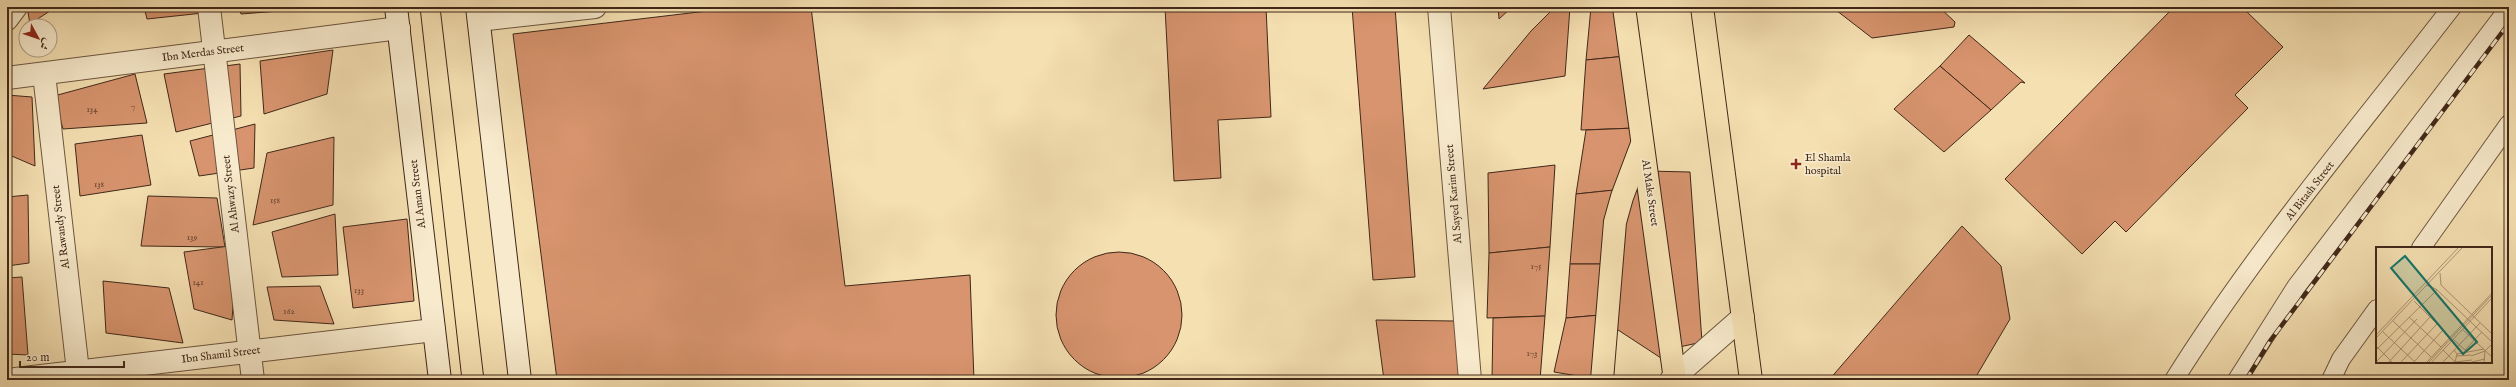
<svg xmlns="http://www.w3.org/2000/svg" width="2516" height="387" viewBox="0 0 2516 387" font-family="'IM FELL English',Amiri,serif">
<rect width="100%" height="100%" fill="#f5e0b2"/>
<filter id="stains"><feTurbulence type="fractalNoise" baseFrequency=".005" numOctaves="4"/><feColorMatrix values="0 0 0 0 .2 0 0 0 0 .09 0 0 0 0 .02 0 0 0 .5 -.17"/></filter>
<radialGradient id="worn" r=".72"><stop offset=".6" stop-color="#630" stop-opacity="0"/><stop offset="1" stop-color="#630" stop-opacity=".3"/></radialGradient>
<g fill="#d7946e" stroke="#402819">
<polygon points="27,7 56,7 30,24"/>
<polygon points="144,7 222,7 222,11 147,19"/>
<polygon points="239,7 331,7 241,14"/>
<polygon points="741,7 811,7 845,286 970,275 974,380 557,380 513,34"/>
<polygon points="1039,7 1062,7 1041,9"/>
<polygon points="1165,7 1266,7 1271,117 1218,120 1221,178 1174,181"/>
<polygon points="1352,7 1395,7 1415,277 1373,280"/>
<polygon points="1498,7 1512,7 1499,19"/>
<polygon points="1555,7 1570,7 1565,76 1483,89 1531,31"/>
<polygon points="1591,7 1622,7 1626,56 1586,60"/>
<polygon points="1832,7 1939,7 1955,22 1954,27 1872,38"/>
<polygon points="2174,7 2242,7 2283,47 2235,95 2248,108 2126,232 2115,221 2082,254 2005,179"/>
<polygon points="1969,35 2025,83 2021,82 1991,110 1940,66"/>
<polygon points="333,50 327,94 264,114 260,61"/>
<polygon points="1626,56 1635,128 1581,130 1586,60"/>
<polygon points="240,64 241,116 176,132 164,74"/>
<polygon points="1940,66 1991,110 1944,152 1894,109"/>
<polygon points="135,74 147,123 63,129 54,96"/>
<polygon points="7,95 32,97 35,166 7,154"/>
<polygon points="255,124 254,168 199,176 190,141"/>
<polygon points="1635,128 1625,189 1576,194 1586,130"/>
<polygon points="142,135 151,185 80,196 75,144"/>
<polygon points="334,137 333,205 253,225 267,153"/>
<polygon points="1555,165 1550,247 1489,253 1488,173"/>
<polygon points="1647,171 1690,172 1702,342 1675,348"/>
<polygon points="1631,172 1648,176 1664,360 1612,326"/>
<polygon points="1614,190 1605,264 1570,264 1576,194"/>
<polygon points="28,195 29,263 7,266 7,197"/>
<polygon points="148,196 217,198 225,247 141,246"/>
<polygon points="335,214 338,275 282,277 272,232"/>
<polygon points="407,219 414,301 353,308 343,227"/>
<polygon points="1962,226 2001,266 2010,319 1974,380 1829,380"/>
<polygon points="237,245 232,320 194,309 184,252"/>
<polygon points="1550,247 1545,316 1487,318 1489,253"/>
<circle cx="1119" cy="315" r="63"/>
<polygon points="1570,264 1605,264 1600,315 1566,318"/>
<polygon points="22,277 28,355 7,354 7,278"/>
<polygon points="103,281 169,288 183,343 106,333"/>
<polygon points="320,286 334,324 274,320 267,287"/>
<polygon points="1600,315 1602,380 1554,372 1566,318"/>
<polygon points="1545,316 1540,380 1492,380 1493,318"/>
<polygon points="1376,320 1455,321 1461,380 1384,380"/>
</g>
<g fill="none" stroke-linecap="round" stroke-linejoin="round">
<defs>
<g id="lane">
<polyline points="2421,248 2509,124"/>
<path d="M2174,380C2256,249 2358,129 2452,7"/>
<polyline points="2237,380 2296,287 2509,8"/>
<polyline points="2331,380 2341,359 2377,309"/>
</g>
<g id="street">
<polyline points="209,7 253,380"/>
<polyline points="1439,7 1470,380"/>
<polyline points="7,19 16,7"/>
<polyline points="479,20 595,7"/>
<polyline points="44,74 79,380"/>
<polyline points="7,78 399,28"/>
<polyline points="7,380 434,330"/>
<polyline points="1671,380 1743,317"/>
</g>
<g id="secondary">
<polyline points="396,7 440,380"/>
<polyline points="477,7 520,380"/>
</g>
<g id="primary">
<polyline points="1624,7 1675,380"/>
<polyline points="1702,7 1751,380"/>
<polyline points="1602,380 1615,222 1622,197 1642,144"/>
</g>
</defs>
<use href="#lane" stroke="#6d563f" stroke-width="20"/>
<use href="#street" stroke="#6d563f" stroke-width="24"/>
<use href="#secondary" stroke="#402819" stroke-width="24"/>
<use href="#primary" stroke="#402819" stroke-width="24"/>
<use href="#lane" stroke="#f8ebcd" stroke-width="18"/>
<use href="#street" stroke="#f8ebcd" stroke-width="22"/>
<use href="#secondary" stroke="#f8ebcd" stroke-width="22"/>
<use href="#primary" stroke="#f5e0b2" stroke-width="22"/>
<g stroke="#402819" stroke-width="1">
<polyline points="420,7 462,380"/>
<polyline points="440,7 484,380"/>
</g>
<defs>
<polyline id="rail" points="2246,380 2270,341 2509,23"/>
</defs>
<use href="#rail" stroke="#402819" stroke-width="4.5"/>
<use href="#rail" stroke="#f8ebcd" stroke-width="3" stroke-dasharray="9" stroke-linecap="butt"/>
</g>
<path fill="#8f2418" stroke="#f8ebcd" stroke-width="1.5" d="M1794 158h4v4h4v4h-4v4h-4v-4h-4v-4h4z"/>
<g text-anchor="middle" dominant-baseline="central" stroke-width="3.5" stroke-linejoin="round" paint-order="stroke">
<g font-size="9" fill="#66432e">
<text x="133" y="106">7</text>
<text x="92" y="109">134</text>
<text x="99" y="184">138</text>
<text x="275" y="200">158</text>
<text x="192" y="237">139</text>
<text x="1536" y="266">175</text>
<text x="198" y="282">141</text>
<text x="359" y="290">133</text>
<text x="289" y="311">162</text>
<text x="1532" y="353">173</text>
</g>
<g font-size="11" fill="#402819" stroke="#f8ebcd">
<text transform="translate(203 53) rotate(-7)">Ibn Merdas Street</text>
<text transform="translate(2310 191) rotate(-52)">Al Bitash Street</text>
<text transform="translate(1650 193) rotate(82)">Al Maks Street</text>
<text transform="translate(231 194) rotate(-97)">Al Ahwazy Street</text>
<text transform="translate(418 194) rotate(-97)">Al Aman Street</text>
<text transform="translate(1454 194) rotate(-95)">Al Sayed Karim Street</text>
<text transform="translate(61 227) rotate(-97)">Al Rawandy Street</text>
<text transform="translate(221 355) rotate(-7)">Ibn Shamil Street</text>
</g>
<g font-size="11" fill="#402819" stroke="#f8ebcd" text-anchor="start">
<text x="1805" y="158">El Shamla<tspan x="1805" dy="13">hospital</tspan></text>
</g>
</g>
<g transform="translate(2376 247)">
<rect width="116" height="116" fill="#f5e0b2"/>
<path fill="none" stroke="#ad9675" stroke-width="1" d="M64,26L65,38L116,87M50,38L60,42L116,95M38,54L74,90M33,70L65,100M17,74L55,110M86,82L116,110M7,85L40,116M0,88L83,0M0,91L87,0M77,92L90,104M0,99L17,116M0,103L61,43M67,103L79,115M78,103L81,107L79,115M89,103L106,85M81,107L108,102M81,109L95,108M95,109L109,104M0,115L41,72M79,115L96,113M96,115L109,112M12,116L54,70M24,116L61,77M37,116L67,83M50,116L116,46M52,116L116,48M55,116L116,51M66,116L104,76M108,116L109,104L116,97"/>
<path fill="#0f766e" fill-opacity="0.15" stroke="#0f766e" stroke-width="2" d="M29,9L101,95L87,107L15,21Z"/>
<rect width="116" height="116" fill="none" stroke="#402819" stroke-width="2"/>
</g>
<rect width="2516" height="387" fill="none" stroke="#f5e0b2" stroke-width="24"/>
<rect x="8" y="8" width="2500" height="371" fill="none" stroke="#402819" stroke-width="2"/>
<rect x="12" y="12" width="2492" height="363" fill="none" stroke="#402819"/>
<g transform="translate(38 38) rotate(130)"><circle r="19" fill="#f8ebcd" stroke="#ae9d85"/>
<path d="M0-3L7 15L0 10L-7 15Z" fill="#8f2418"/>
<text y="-6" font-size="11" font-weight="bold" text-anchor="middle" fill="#402819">ش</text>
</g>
<path d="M20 361v6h104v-6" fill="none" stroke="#402819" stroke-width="2"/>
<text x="26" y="361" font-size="12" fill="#402819" stroke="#f8ebcd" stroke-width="3" paint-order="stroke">20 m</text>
<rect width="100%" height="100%" filter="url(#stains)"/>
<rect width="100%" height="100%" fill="url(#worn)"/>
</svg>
